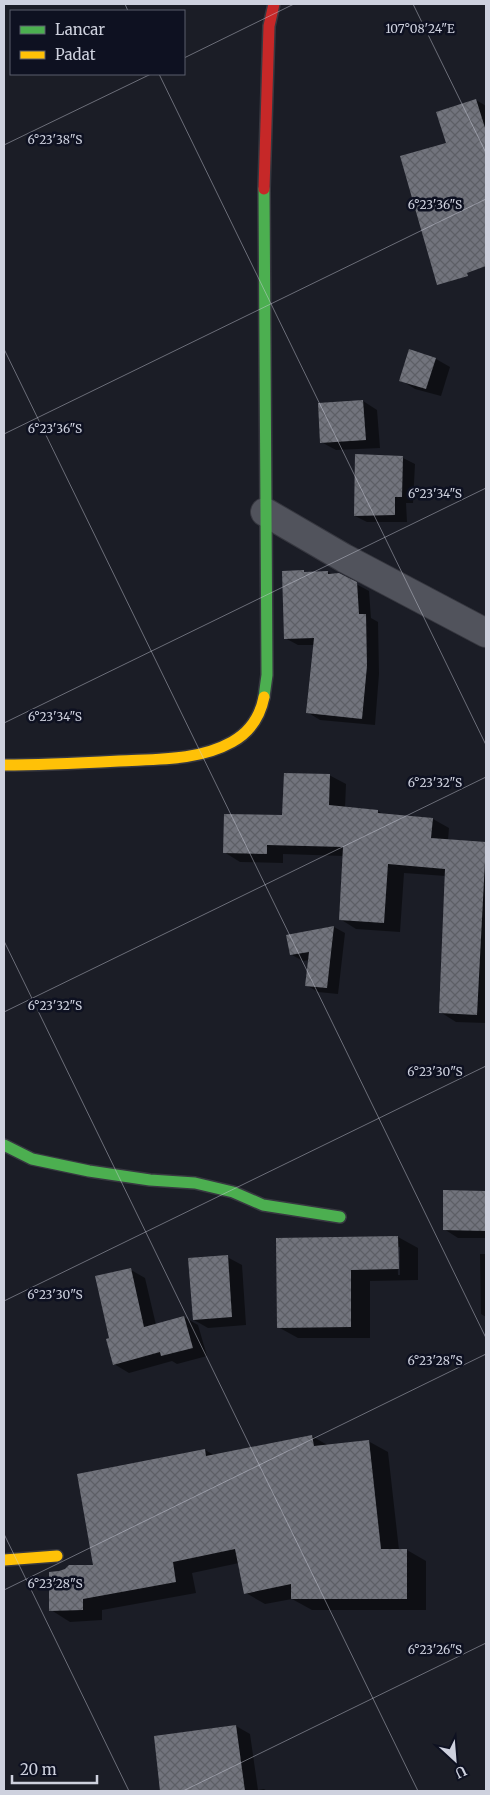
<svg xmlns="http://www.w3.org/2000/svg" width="490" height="1795" viewBox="0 0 490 1795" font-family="Merriweather,serif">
<defs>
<pattern id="building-cross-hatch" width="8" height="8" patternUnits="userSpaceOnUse" patternTransform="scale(1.25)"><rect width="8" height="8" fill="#72747d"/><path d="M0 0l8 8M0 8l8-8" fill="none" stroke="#5d5f66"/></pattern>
</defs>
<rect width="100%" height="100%" fill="#1b1d26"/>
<g fill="#0007" fill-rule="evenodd">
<polygon points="476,100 486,106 486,266 453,277 448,144"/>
<polygon points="410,351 436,359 450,367 441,396 415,389 401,380"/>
<polygon points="363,401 377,410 380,448 336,450 321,442"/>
<polygon points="403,458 415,464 413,503 406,503 407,522 367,522 355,516"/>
<polygon points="328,572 356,584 369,591 371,618 378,622 379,674 375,725 320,720 307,712 315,645 298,645 285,638"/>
<polygon points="329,775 346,784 345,808 378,811 384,815 433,819 449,828 448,840 486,843 486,1023 456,1022 440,1012 446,876 404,873 400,932 356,929 340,919 344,856 283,854 283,863 240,862 224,852 284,817"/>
<polygon points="334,927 345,933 338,994 318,992 306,985 309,960 303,961 292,955"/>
<polygon points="445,1191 486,1192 486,1238 458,1238 444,1229"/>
<path d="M398,1237L418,1248V1280L370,1281V1338H298L278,1327V1240ZM397,1247H400V1275H398Z"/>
<polygon points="480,1254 486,1254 486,1317 481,1314"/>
<polygon points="227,1257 242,1265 246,1325 208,1328 194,1320"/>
<polygon points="131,1270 145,1278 156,1325 184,1317 198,1325 207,1356 177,1364 172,1361 129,1373 114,1364 110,1339"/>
<polygon points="312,1436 329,1446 368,1441 388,1452 399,1550 407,1550 426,1561 426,1610 312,1610 292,1599 265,1604 246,1593 239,1563 192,1573 196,1593 102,1610 102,1620 70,1622 51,1610 205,1450 214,1455"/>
<polygon points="236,1726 250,1734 258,1790 264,1789 267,1791 161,1791"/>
</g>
<g fill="url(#building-cross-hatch)">
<polygon points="476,99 486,131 486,266 467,273 468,276 437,285 400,156 446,143 436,112"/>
<polygon points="409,349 436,358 426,389 399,381"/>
<polygon points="363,400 366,440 320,443 318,403"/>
<polygon points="355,454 403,456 402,497 395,497 395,515 354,516"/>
<polygon points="304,570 304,572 328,571 328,574 339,573 357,582 359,614 366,614 367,666 362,719 306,713 314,638 284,639 282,571"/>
<polygon points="284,773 330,774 329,805 378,810 378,813 433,818 431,838 486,842 477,1015 439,1013 445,869 388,864 384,923 339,920 343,847 267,845 267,854 223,853 224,814 282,815"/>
<polygon points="334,926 327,988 305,986 309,952 290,955 286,935"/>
<polygon points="443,1190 486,1191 486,1231 443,1230"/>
<polygon points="398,1236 399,1269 351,1270 351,1327 277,1328 276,1238"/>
<polygon points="228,1255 232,1317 193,1320 188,1258"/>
<polygon points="131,1268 144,1327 184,1316 193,1348 161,1356 160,1352 113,1365 106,1339 109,1338 95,1276"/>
<polygon points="312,1435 314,1446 369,1440 381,1549 407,1549 407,1599 291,1599 291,1584 244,1594 235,1549 173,1562 176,1582 83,1599 83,1610 49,1611 49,1572 59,1571 65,1569 69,1565 93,1565 77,1474 205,1449 206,1456"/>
<polygon points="236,1725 245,1791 160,1791 154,1736"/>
</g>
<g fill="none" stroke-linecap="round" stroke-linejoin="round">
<defs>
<polyline id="street" points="265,512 344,558 486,633"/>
<g id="fast">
<polyline points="264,189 267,675 264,697"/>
<polyline points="4,1145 32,1159 89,1171 150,1180 195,1183 233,1192 263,1205 340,1217"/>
</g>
<g id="slow">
<path d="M4,765C43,765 81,763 119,761C156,759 198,761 232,742C250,732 260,717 264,697"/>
<polyline points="4,1560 57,1556"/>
</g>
<polyline id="jam" points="264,189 269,26 274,4"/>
</defs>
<use href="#street" stroke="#373840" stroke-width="30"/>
<use href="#fast" stroke="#373840" stroke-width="14"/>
<use href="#slow" stroke="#373840" stroke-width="14"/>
<use href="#jam" stroke="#373840" stroke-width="14"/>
<use href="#street" stroke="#51535c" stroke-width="28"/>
<use href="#fast" stroke="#4caf50" stroke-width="11"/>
<use href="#slow" stroke="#ffc107" stroke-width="11"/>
<use href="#jam" stroke="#c62828" stroke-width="11"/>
</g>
<path fill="none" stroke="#ced1de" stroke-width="1" stroke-opacity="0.45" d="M125,4L128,11M413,4L486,153M184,58L294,4M159,74L486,745M4,145L151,74M4,349L486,1338M4,434L486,199M4,723L486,488M4,941L418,1791M4,1012L486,777M4,1301L486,1066M4,1534L129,1791M4,1590L486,1354M183,1791L486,1643"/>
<g font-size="12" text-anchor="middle" fill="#ced1de" stroke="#0e1121" stroke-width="5" stroke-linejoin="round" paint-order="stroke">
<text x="420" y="33">107°08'24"E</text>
<text x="55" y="144">6°23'38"S</text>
<text x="435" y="209">6°23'36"S</text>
<text x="55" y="433">6°23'36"S</text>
<text x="435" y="498">6°23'34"S</text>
<text x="55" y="721">6°23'34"S</text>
<text x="435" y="787">6°23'32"S</text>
<text x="55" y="1010">6°23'32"S</text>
<text x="435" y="1076">6°23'30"S</text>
<text x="55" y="1299">6°23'30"S</text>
<text x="435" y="1365">6°23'28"S</text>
<text x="55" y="1588">6°23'28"S</text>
<text x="435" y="1654">6°23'26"S</text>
</g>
<rect width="490" height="1795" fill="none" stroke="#ced1de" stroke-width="10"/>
<rect x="10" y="10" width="175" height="65" fill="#0e1121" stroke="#5b5e6d"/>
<rect x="20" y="26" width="25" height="8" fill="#4caf50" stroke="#5b5e6d"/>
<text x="55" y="35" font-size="15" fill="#ced1de">Lancar</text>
<rect x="20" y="51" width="25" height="8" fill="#ffc107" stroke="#5b5e6d"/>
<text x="55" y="60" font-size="15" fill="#ced1de">Padat</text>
<g transform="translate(455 1760) rotate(154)" stroke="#0e1121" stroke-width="4" paint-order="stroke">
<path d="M0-4L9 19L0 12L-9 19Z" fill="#ced1de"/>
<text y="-8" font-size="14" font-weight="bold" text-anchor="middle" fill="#ced1de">U</text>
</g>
<path d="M12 1775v8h85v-8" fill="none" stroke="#ced1de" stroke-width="2.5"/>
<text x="20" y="1775" font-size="15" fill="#ced1de" stroke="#0e1121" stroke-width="4" paint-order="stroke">20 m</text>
</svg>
